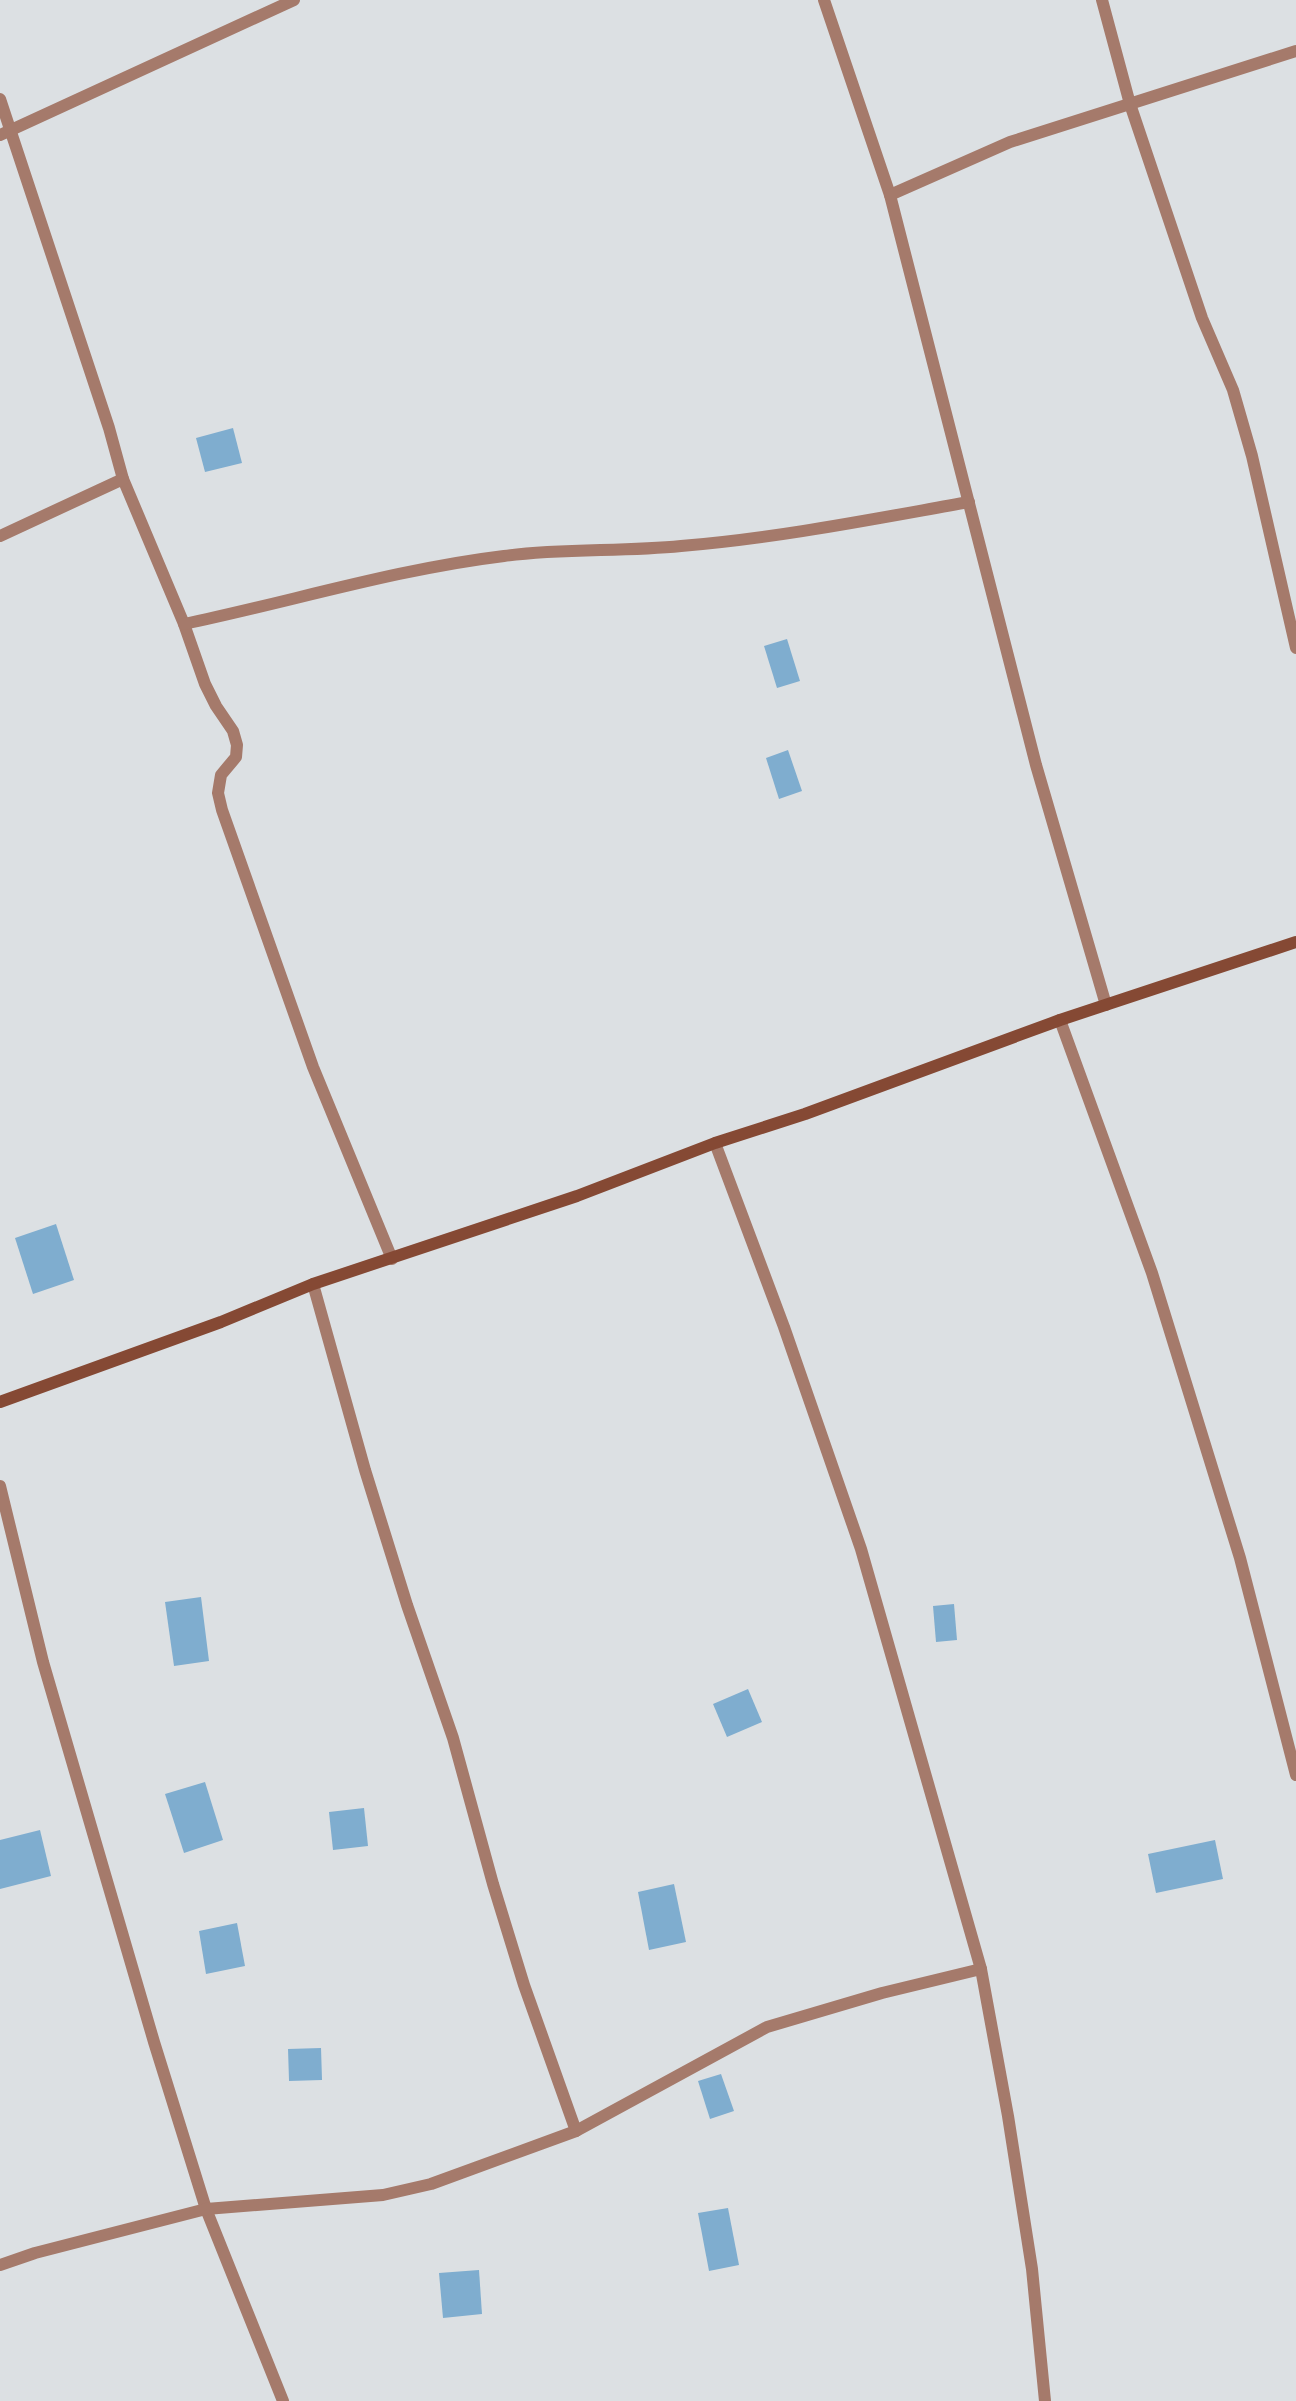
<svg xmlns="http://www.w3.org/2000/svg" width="1296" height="2401" viewBox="0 0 1296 2401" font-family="'Sofia Sans Condensed',sans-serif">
<rect width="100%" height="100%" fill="#dce0e3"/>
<g fill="#7fadcf">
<polygon points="233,428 242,463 205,472 196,438"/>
<polygon points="787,639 800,681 777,688 764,646"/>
<polygon points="788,750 802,791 779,799 766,758"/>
<polygon points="56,1224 74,1280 33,1294 15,1238"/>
<polygon points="201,1597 209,1661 174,1666 165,1602"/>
<polygon points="954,1604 957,1640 936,1642 933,1606"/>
<polygon points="748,1689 762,1722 727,1737 713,1704"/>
<polygon points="205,1782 223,1840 184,1853 165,1794"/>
<polygon points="364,1808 368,1846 333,1850 329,1812"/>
<polygon points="40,1830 51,1876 0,1889 0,1840"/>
<polygon points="1215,1840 1223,1879 1156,1893 1148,1854"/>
<polygon points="674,1884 686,1942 649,1950 638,1892"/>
<polygon points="237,1923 245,1966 206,1974 199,1931"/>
<polygon points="321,2048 322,2080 289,2081 288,2049"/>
<polygon points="721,2074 734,2111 710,2119 698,2081"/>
<polygon points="728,2208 739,2265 709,2271 698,2213"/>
<polygon points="479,2270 482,2314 443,2318 439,2273"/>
</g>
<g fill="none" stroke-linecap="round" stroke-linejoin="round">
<g stroke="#a57a6b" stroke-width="12">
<polyline points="824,0 890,195 1036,765 1106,1005"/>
<polyline points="1102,0 1130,104 1202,318 1233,390 1252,456 1296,648"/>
<polyline points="0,99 109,428 123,479 184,624 205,684 216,706 233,731 237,745 236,757 221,775 218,793 222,810 313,1067 392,1259"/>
<polyline points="0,135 294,0"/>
<polyline points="890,195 1010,142 1296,51"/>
<polyline points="0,536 123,479"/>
<path d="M184,624C290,602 396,569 504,556C563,548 622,552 681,546C778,538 873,519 969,502"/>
<polyline points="1060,1020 1152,1273 1240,1558 1296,1775"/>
<polyline points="715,1143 784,1327 861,1549 981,1969 1008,2116 1032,2269 1045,2401"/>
<polyline points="313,1284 365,1470 407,1605 453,1738 493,1884 524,1985 576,2131"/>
<polyline points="0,1486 43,1662 154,2042 206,2209 283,2401"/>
<polyline points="0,2265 35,2253 206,2209 383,2195 431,2184 576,2131 767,2027 882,1993 981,1969"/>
</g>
<polyline stroke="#854934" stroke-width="12" points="0,1402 221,1322 313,1284 577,1196 715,1143 805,1114 1060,1020 1296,942"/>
</g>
</svg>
